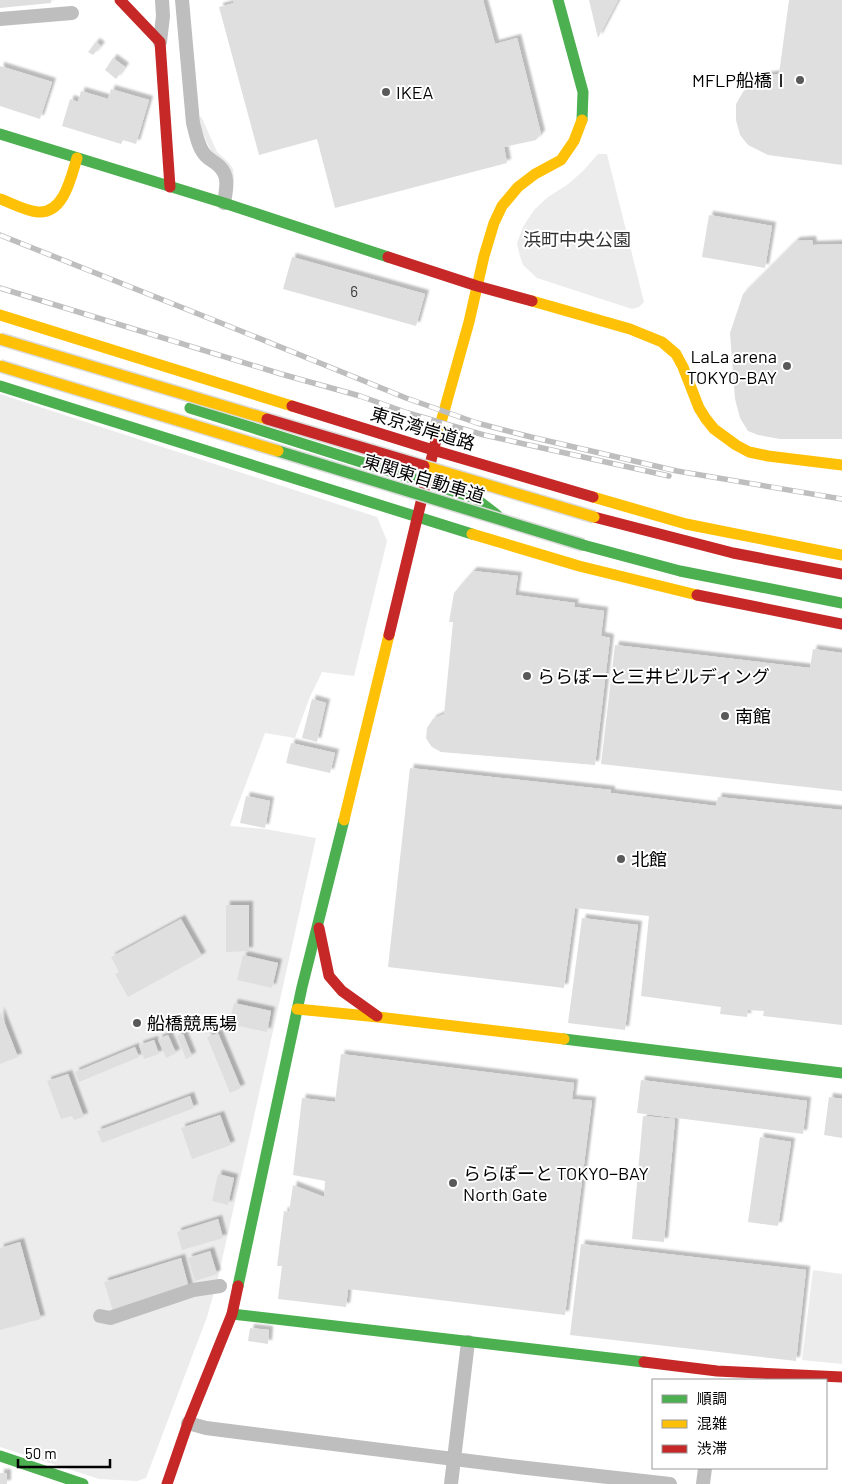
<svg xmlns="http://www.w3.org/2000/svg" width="842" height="1484" viewBox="0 0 842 1484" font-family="Barlow,'Noto Sans JP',sans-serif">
<defs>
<filter id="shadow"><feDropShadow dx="4" dy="-4" stdDeviation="1" flood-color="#0004"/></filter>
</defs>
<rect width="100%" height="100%" fill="#fff"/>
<g fill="#ececec">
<polygon points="201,116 217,152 229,163 233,169 234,177 233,185 230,184 212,154 198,122"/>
<polygon points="598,154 607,154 644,302 639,307 632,309 537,278 523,265 519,253 517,243 523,227 534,210 548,197 567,185 583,171"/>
<polygon points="0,394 377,517 387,541 354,676 322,672 309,699 295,738 265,733 230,826 265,829 316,838 218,1278 207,1317 146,1478 137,1481 99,1479 0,1447"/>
<polygon points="813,1270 842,1274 842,1364 802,1360"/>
</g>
<g fill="#dfdfdf" filter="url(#shadow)">
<polygon points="0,0 51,0 51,3 0,8"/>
<polygon points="233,0 483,0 495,44 517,38 541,134 536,140 504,147 507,163 335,208 317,139 259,155 219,7 234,3"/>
<polygon points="589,0 618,0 598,38"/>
<polygon points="789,0 842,0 842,165 768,155 748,145 740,135 736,120 736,104 743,92 752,83 765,76 779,74"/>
<polygon points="96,42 101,46 93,55 88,52"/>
<polygon points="113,58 125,67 116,79 105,70"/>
<polygon points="0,66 52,82 40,119 0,106"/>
<polygon points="111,89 149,100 136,144 123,140 121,144 62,126 70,99 78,102 81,91 108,99"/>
<polygon points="709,215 772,226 765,268 702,257"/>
<polygon points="812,240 813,245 842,244 842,439 780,439 758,435 748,431 740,418 735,399 730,333 743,294 796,241"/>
<polygon points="292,257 425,294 416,326 283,289"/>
<polygon points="473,571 518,576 515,595 575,603 574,607 604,611 601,636 610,638 595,765 441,752 432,747 429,743 426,738 427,728 433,719 444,714 453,622 449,622 454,593"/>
<polygon points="615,645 810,668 813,649 842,653 842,791 601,764"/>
<polygon points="312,699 326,703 317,742 302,738"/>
<polygon points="291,743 335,753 330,773 286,763"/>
<polygon points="410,768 611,790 611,793 716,806 718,797 842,810 842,1025 763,1016 764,1011 748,1010 747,1017 720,1014 721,1007 641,996 649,916 575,908 564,988 388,967"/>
<polygon points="246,796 270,801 265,828 240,823"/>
<polygon points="226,905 249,905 249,951 226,952"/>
<polygon points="582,918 638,925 625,1030 568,1023"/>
<polygon points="181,919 202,956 128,997 115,974 119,972 111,957"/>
<polygon points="243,955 278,963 272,988 237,980"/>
<polygon points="234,1003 271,1011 267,1032 229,1024"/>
<polygon points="0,1011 18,1057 0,1064"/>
<polygon points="218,1033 241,1088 230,1093 207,1037"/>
<polygon points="183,1034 192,1056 186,1059 177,1036"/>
<polygon points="168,1035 176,1053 166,1058 158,1039"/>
<polygon points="154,1040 159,1054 144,1059 139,1045"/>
<polygon points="135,1047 139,1057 79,1082 75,1072"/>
<polygon points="341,1054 574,1083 572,1099 592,1101 565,1315 348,1289 346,1307 278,1299 282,1266 277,1266 284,1211 289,1212 293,1185 324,1197 325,1181 293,1175 302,1098 335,1102"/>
<polygon points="68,1074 84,1117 74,1120 72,1116 61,1119 47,1081"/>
<polygon points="641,1080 807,1101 803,1134 637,1113"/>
<polygon points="190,1096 194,1108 102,1143 97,1131"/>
<polygon points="829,1097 842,1099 842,1138 824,1135"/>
<polygon points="220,1115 231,1145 192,1159 181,1128"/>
<polygon points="643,1116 675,1119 664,1242 632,1239"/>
<polygon points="760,1137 791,1142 778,1226 748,1222"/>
<polygon points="218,1174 234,1178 228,1205 212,1201"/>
<polygon points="218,1219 223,1238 182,1250 177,1232"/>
<polygon points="20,1242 41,1319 0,1330 0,1248"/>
<polygon points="581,1244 806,1270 796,1361 570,1335"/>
<polygon points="210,1251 217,1274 195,1281 188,1258"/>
<polygon points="181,1258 189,1288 113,1311 104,1282"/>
<polygon points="250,1328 269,1330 268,1344 248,1341"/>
<rect x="0" y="1473" width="7" height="11"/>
</g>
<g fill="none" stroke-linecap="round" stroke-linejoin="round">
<g stroke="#bebebe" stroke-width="14">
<path d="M182,0L193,123C196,134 198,148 206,156C210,160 215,162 219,166C230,176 226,190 224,203"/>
<polyline points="0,19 72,13"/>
<polyline points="160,42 163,16 162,0"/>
<polyline points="100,1316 110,1318 193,1290 220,1286"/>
<polyline points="188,1423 206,1428 269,1436 518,1467 670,1484"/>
<polyline points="451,1484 468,1342"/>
<polyline points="703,1484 705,1468"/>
</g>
<g stroke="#4caf50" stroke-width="11">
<polyline points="558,0 583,92 582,120"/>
<polyline points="0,134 224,203 388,257"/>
<polyline points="0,386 472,534"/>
<polyline points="190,408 475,498 497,515"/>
<polyline points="583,545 680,571 842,603"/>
<polyline points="564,1039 842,1073"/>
<polyline points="238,1286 302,987 344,820"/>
<polyline points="232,1314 644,1362"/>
<polyline points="0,1456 83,1484"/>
</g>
<g stroke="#ffc107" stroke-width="11">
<path d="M0,199C12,203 25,211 38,212C64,214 71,177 77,158"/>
<polyline points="532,301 630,329 662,342 676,354 683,367 699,408 706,419 714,429 736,445 749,452 768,456 842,465"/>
<polyline points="0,315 292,406"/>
<polyline points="436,440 469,322 484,256 494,223 502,206 518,187 535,174 561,160 574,141 582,120"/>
<polyline points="593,497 686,524 842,555"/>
<polyline points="472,534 579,566 697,595"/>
<polyline points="344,820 389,635"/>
<polyline points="297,1009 378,1017 564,1039"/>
</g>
<g stroke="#c62828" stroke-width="11">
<polyline points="120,0 160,42 170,187"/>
<polyline points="388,257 477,286 532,301"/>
<polyline points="292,406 433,450 593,497"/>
<polyline points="594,517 733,553 842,574"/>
<polyline points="697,595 842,624"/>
<polyline points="389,635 436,440"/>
<polyline points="319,928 329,976 342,991 377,1016"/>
<polyline points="644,1362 717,1371 842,1377"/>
<polyline points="167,1484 188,1423 232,1314 238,1286"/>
</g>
<defs>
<g id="rail">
<polyline points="0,235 231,327 406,398 477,423 531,437 677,471 842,499"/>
<polyline points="0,288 281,374 360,396 408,413 484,435 669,476"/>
</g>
</defs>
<use href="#rail" stroke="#bebebe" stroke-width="5.5"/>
<use href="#rail" stroke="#fff" stroke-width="4" stroke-dasharray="11" stroke-linecap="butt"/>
<defs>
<polyline id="fast-bridge" points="278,451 583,545"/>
<g id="slow-bridge">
<polyline points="0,339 267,419"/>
<polyline points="0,366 278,451"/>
<polyline points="424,466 594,517"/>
</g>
<polyline id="jam-bridge" points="267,419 424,466"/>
</defs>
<use href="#fast-bridge" stroke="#dbdbdb" stroke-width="14" stroke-linecap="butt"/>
<use href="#slow-bridge" stroke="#dbdbdb" stroke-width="14" stroke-linecap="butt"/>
<use href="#jam-bridge" stroke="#dbdbdb" stroke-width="14" stroke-linecap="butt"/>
<use href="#fast-bridge" stroke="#4caf50" stroke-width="11"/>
<use href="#slow-bridge" stroke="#ffc107" stroke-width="11"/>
<use href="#jam-bridge" stroke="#c62828" stroke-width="11"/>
</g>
<g fill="#595959" stroke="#fff" stroke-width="2">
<circle cx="800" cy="80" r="5"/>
<circle cx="386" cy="92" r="5"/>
<circle cx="787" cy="366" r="5"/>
<circle cx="527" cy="676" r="5"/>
<circle cx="725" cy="716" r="5"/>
<circle cx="621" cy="859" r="5"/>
<circle cx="137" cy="1023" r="5"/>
<circle cx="453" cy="1183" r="5"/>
</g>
<g text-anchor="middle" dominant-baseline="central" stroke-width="4" stroke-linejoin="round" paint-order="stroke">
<g font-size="15" fill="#383838">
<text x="354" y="291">6</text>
</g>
<g font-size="18" fill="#000" stroke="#fff" text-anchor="start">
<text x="790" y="80" text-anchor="end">MFLP船橋Ⅰ</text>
<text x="396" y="92">IKEA</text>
<text x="777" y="356" text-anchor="end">LaLa arena<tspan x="777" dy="21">TOKYO-BAY</tspan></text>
<text x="537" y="676">ららぽーと三井ビルディング</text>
<text x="735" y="716">南館</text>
<text x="631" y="859">北館</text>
<text x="147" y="1023">船橋競馬場</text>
<text x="463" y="1173">ららぽーと TOKYO−BAY<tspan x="463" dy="21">North Gate</tspan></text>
</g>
<g font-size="18" fill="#333" stroke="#fff">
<text x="577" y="239">浜町中央公園</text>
</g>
<g font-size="18" fill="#000" stroke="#fff">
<text transform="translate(423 428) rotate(17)">東京湾岸道路</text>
<text transform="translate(424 478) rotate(17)">東関東自動車道</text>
</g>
</g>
<rect x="652" y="1379" width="175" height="90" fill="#ffffff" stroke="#999999"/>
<rect x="662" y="1395" width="25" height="8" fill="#4caf50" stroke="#999999"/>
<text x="697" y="1404" font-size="15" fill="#000000">順調</text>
<rect x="662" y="1420" width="25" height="8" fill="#ffc107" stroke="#999999"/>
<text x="697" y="1429" font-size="15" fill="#000000">混雑</text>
<rect x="662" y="1445" width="25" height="8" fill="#c62828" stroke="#999999"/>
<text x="697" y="1454" font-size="15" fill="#000000">渋滞</text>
<path d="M18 1459v8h92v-8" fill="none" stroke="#000000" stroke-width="2.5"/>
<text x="25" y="1459" font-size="15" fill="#000000" stroke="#ffffff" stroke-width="4" paint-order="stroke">50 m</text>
</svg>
